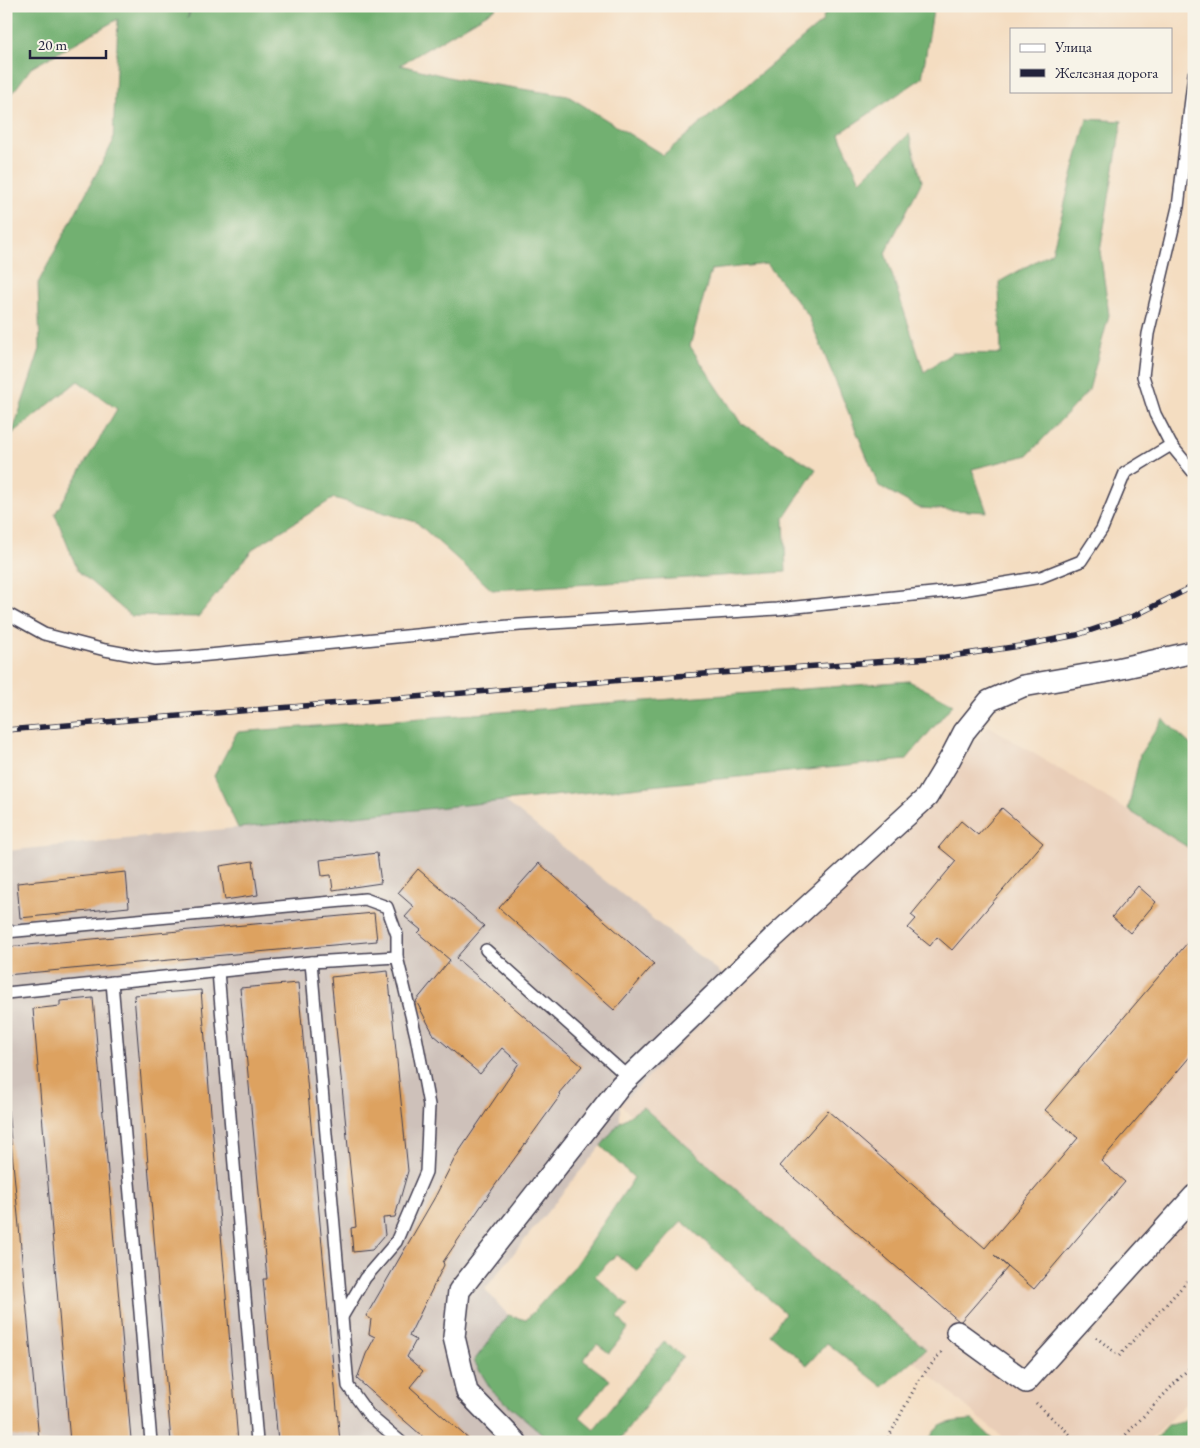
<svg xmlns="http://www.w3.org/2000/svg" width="1200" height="1448" viewBox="0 0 1200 1448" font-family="'EB Garamond',serif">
<rect width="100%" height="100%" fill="#f7f3e8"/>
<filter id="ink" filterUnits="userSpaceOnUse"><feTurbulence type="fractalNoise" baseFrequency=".02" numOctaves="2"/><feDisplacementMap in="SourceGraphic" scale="10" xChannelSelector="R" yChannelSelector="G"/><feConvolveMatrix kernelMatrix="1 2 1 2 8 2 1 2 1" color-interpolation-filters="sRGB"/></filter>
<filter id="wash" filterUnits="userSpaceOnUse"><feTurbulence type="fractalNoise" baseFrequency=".0096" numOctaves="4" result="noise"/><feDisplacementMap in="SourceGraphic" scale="20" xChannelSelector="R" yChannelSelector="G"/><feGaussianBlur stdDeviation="1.12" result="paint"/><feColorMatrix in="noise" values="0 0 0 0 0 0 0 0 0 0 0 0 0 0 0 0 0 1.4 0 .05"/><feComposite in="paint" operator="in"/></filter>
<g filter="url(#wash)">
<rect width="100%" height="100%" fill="#f4ddc1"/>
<polygon fill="#e9ceb8" points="989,726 1194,851 1194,1395 1148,1442 1007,1442 620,1105 738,987"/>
<polygon fill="#cec1ba" points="505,801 738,987 620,1105 620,1122 485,1289 508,1315 475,1361 492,1391 552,1442 6,1442 6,851"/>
<g fill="#72b071" stroke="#4a6956">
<polygon points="6,6 189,6 188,18 192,6 496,6 496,8 400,65 457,79 568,96 663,155 822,22 827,6 942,6 933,11 922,78 839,134 860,181 909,134 922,181 885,253 924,372 952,353 1001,354 999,282 1052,252 1087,119 1122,121 1100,251 1109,315 1089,390 1028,455 972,469 987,512 919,508 879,486 808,315 767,264 711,270 690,346 741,423 816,469 784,518 786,572 492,590 416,522 334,498 254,548 198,617 131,616 78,571 55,514 117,409 78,381 12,434 40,349 38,283 113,142 118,19 31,68 6,102"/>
<polygon points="909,681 953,704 906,760 238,828 214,776 237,732"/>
<polygon points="1163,719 1194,748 1194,851 1128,810 1140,754"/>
<polygon points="643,1107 845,1286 871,1303 926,1349 883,1387 827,1343 807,1365 770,1334 785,1313 682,1221 638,1271 616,1255 595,1276 628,1305 618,1317 628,1329 609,1353 597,1344 583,1360 610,1380 580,1417 594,1429 664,1342 683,1356 618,1442 552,1442 492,1391 474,1361 508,1315 526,1320 573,1268 634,1178 601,1146 620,1122"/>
<polygon points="1194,1412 1194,1442 1153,1442 1168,1425 1183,1422"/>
<path d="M973,1420L996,1442H929C935,1421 954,1421 973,1420Z"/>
</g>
<g id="blocks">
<g fill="#dda260">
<polygon points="1002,808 1043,843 952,950 937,937 930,946 908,928 916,919 911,915 956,861 939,847 961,821 978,835"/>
<polygon points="377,853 381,883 333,890 331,875 322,876 320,860"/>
<polygon points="253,861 258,895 225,900 220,866"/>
<polygon points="539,863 654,964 614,1010 499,908"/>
<polygon points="418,869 484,926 456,958 582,1066 559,1093 560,1096 496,1184 443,1262 444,1265 409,1336 416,1340 407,1357 423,1371 410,1387 472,1442 429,1442 357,1379 366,1354 375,1337 369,1334 371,1319 366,1316 435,1197 456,1156 519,1063 502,1048 480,1074 434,1035 416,1001 450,960 418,933 421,930 405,917 414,907 398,893"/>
<polygon points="126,872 129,907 20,918 17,883"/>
<polygon points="1138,886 1156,902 1130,933 1112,917"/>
<polygon points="374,913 377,941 6,975 6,947"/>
<polygon points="1194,935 1194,1052 1101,1161 1125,1182 1034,1289 994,1255 1008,1267 960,1322 780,1166 828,1111 985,1248 1078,1138 1045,1110"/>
<polygon points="388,971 408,1171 395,1217 383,1218 385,1235 372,1250 353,1252 351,1228 356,1227 331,977"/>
<polygon points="298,983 340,1442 278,1442 263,1279 267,1279 240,988"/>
<polygon points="201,990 238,1442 171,1442 134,995"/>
<polygon points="93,998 131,1439 99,1442 70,1442 33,1009 60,1006 60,1001"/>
<polygon points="6,1109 8,1109 39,1440 6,1435"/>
</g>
</g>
</g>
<g filter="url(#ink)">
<use href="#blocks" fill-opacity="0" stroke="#423e4f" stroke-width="1"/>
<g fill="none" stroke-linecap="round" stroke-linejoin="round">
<defs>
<g id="service">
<polyline points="1194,74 1178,207 1148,334 1143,376 1155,414 1171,445 1194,473"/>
<polyline points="6,613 44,634 105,650 155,659 188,657 520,625 777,609 962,590 1041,577 1081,561 1102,529 1125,473 1171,445"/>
<polyline points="6,932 365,899 387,907 397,935 397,957"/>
<polyline points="486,950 628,1077"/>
<polyline points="311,962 397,957 416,1036 429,1105 426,1172 396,1242 365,1278 342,1317"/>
<polyline points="218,971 257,1442"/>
<polyline points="112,982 151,1442"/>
<polyline points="6,993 311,962 348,1386 369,1415 401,1442"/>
</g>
<g id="minor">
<polyline points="957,1332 1026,1382 1194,1196"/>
<polyline points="516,1442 467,1392 454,1337 459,1291 621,1085 773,938 927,797 950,759 964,732 989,701 1023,686 1103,672 1194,652"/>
</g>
</defs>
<use href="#service" stroke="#423e4f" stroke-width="14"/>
<use href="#minor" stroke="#423e4f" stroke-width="24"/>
<g stroke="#423e4f" stroke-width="3" stroke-dasharray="1 4" stroke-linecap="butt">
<polyline points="1096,1337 1119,1356 1194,1274"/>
<polyline points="1036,1403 1078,1442"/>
<polyline points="886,1442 919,1380 943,1350"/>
<polyline points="1119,1442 1194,1363"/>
</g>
<use href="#service" stroke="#fff" stroke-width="11"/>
<use href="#minor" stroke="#fff" stroke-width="21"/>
<defs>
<polyline id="rail" points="6,730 648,678 945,657 1020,646 1077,635 1136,615 1194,586"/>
</defs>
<use href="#rail" stroke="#22223b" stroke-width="5.5"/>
<use href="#rail" stroke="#f7f3e8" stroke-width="4" stroke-dasharray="11" stroke-linecap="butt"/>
</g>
</g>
<rect width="1200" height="1448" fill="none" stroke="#f7f3e8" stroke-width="25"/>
<rect x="1010" y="28" width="162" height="65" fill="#f7f3e8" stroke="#a29fa3"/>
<rect x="1020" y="44" width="25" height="8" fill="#ffffff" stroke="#a29fa3"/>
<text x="1055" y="52" font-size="15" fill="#22223b">Улица</text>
<rect x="1020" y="69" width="25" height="8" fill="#22223b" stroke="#a29fa3"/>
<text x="1055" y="78" font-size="15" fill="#22223b">Железная дорога</text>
<path d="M30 50v8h76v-8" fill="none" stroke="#22223b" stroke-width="2.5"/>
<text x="38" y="50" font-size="15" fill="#22223b" stroke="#f7f3e8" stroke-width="4" paint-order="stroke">20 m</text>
</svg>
